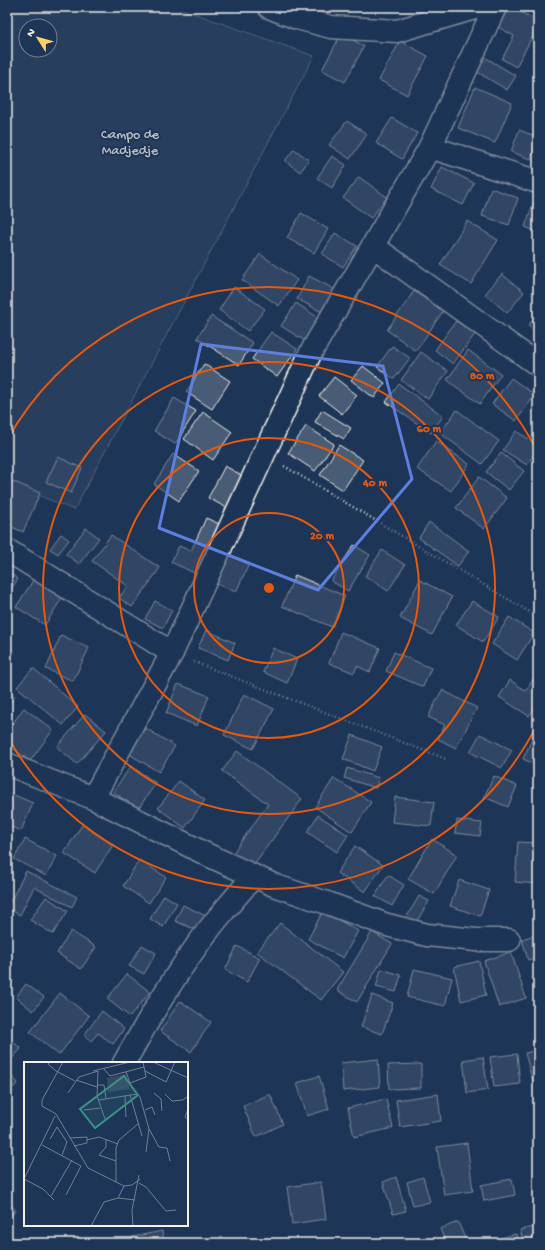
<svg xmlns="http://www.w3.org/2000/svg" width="545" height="1250" viewBox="0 0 545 1250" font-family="'Gochi Hand',sans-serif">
<rect width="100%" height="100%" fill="#1d3557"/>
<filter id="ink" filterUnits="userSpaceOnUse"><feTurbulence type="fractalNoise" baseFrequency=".025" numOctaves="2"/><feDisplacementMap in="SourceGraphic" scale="8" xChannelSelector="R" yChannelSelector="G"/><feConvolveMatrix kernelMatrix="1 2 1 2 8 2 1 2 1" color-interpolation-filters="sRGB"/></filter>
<g filter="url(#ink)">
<path fill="#354a67" stroke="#949ea8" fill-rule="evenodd" d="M7,7H176L314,56L74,510L7,482ZM26,26H50V50H26Z"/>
<g fill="#485b74" stroke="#f4f1e8">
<polygon points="509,7 511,7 538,21 538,26 516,67 502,59 514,36 498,27"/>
<polygon points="341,34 364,46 345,82 322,70"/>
<polygon points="400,41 428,56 407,95 379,80"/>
<polygon points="483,56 516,76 507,90 474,70"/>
<polygon points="475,87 512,103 495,143 458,128"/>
<polygon points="392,118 417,133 402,159 376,143"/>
<polygon points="347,121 367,134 350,159 329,145"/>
<polygon points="519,130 538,137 538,140 531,159 511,152"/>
<polygon points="294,149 309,160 300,172 285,161"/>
<polygon points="332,156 346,165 332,188 317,178"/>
<polygon points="442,167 474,183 463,205 431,189"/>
<polygon points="359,177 387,197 371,218 343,198"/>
<polygon points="491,188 518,198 509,225 482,216"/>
<polygon points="535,198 538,199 538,232 525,227"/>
<polygon points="301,213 328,229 314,253 287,238"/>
<polygon points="467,221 498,240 471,284 440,265"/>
<polygon points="335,233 357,246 343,267 322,254"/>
<polygon points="260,254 297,280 279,306 242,280"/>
<polygon points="502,274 524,292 507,313 485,294"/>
<polygon points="309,276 336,290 324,313 297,299"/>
<polygon points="234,287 265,309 248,331 219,310"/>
<polygon points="414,291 443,311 416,351 387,330"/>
<polygon points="296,303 320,319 305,341 281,326"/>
<polygon points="538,312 538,334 528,326"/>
<polygon points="211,316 253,343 239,365 197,338"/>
<polygon points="456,321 475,334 453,364 435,350"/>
<polygon points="271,332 297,349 277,377 252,359"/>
<polygon points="392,346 410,358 394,379 377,367"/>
<polygon points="468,350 501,374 480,404 447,380"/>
<polygon points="421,352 448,371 428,399 401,380"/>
<polygon points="204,364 230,381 212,409 186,392"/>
<polygon points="363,366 385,383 374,398 351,380"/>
<polygon points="334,377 357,395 342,414 319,396"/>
<polygon points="511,378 535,395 516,421 492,404"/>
<polygon points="399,384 443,416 431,433 386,402"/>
<polygon points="174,398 196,411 175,444 154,431"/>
<polygon points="322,410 351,428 344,439 315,422"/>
<polygon points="457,410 499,441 482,464 440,433"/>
<polygon points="203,412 232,432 213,460 184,439"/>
<polygon points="306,426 334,444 315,471 288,453"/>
<polygon points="516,431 538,445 538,448 527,465 503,450"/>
<polygon points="436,441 469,464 451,491 417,469"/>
<polygon points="339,445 363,460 343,490 320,475"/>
<polygon points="501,453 524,471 509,490 486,472"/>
<polygon points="173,454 199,471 179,501 154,484"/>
<polygon points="58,457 82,468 71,493 46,482"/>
<polygon points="225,466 248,479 231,510 208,498"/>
<polygon points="479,477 507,498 484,529 456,508"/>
<polygon points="12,481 40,493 23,532 7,525 7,492"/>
<polygon points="206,518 226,527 203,577 171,562 179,546 191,551"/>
<polygon points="429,522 469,551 458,566 419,538"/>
<polygon points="86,528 99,538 79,564 66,554"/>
<polygon points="61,534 69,540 58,554 50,549"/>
<polygon points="111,535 160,568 132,607 119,598 128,586 92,561"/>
<polygon points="354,545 370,555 348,591 331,581"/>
<polygon points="382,550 405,565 388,591 365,576"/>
<polygon points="230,555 249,564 236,592 217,584"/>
<polygon points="7,571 18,579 7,595"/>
<polygon points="295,575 345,596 332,627 282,606"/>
<polygon points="34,579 62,598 45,625 16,607"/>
<polygon points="420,580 452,597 432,635 400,618"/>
<polygon points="155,601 172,610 163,628 145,619"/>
<polygon points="472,601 499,617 483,642 456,625"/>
<polygon points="509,617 534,633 517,660 492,644"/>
<polygon points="206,630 235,643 228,660 198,648"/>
<polygon points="341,632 380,648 370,672 357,666 354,673 329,663"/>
<polygon points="61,635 89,648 73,681 46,669"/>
<polygon points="273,648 297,659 287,683 263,672"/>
<polygon points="394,652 431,668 423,687 386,671"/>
<polygon points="33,668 78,707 63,725 17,687"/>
<polygon points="538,671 538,703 529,716 499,697 510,680 526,691"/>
<polygon points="178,684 209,696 197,726 166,713"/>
<polygon points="7,690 15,696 7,708"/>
<polygon points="442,690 477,708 456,748 438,739 445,725 428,717"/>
<polygon points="244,694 274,709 253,749 224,735"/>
<polygon points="24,708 53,730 30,761 7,744 7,731"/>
<polygon points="85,714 106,731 77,764 57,747"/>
<polygon points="145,728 175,746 159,772 129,754"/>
<polygon points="480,734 512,750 502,768 470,752"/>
<polygon points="352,735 382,747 373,771 343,759"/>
<polygon points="534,735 538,737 538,766 523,759"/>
<polygon points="237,751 302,799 252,867 233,853 268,804 222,771"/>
<polygon points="131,766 156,783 138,809 113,792"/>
<polygon points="347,768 379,778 376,788 344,778"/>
<polygon points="494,776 517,786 508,807 484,797"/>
<polygon points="334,778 371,802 352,832 315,807"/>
<polygon points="179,781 205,800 185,828 158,808"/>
<polygon points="7,792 33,803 21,831 7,825"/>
<polygon points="395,797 434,802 431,826 392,822"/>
<polygon points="318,815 348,835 337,852 307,832"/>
<polygon points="457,820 482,823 480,836 455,833"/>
<polygon points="82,825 113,845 95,873 64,853"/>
<polygon points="25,839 57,856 46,876 14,859"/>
<polygon points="432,839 457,855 434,894 408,879"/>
<polygon points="518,842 538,843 538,884 515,882"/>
<polygon points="355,846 383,865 365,892 337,873"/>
<polygon points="139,860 166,877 149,903 123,886"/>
<polygon points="26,871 77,897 72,907 34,887 20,915 7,908"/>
<polygon points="388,875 404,885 392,906 375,896"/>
<polygon points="459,880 489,890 480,916 450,906"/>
<polygon points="164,895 177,903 163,927 150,919"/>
<polygon points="419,896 429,901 415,924 406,918"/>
<polygon points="46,897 68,911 53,934 30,920"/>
<polygon points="183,905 206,916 199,931 175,921"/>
<polygon points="323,911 358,931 343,958 308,939"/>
<polygon points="280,923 343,972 321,1000 257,952"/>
<polygon points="71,931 96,947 81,969 57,953"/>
<polygon points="372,932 392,944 357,1002 337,990"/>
<polygon points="538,934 538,957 528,960 522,939"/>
<polygon points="142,945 156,953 144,974 129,966"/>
<polygon points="237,946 260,958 247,982 225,970"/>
<polygon points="511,952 526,998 499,1007 484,961"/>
<polygon points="479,961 486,995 461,1001 454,967"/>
<polygon points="381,969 401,975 396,992 376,987"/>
<polygon points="414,969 452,978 445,1006 407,997"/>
<polygon points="127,974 150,992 130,1017 107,999"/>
<polygon points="26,984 44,997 33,1011 16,997"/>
<polygon points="60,993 89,1016 59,1055 30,1032"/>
<polygon points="372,995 393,1003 382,1034 361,1027"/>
<polygon points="180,1001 211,1022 191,1052 160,1031"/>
<polygon points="102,1011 124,1029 113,1044 98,1033 91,1041 84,1035"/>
<polygon points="7,1036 21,1049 8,1063 7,1062"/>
<polygon points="538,1050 538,1081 533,1083 525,1053"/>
<polygon points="517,1054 520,1084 494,1087 490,1057"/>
<polygon points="483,1057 488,1090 467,1093 463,1060"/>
<polygon points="378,1059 380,1087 343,1091 341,1063"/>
<polygon points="421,1064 421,1088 389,1089 388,1065"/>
<polygon points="7,1071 18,1083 7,1093"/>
<polygon points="319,1076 329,1109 307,1116 297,1083"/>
<polygon points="270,1094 283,1124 256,1137 243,1106"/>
<polygon points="438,1094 441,1121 400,1127 396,1100"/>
<polygon points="386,1099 393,1128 354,1137 348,1108"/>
<polygon points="467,1143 473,1191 444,1195 437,1147"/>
<polygon points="396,1177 406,1211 393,1214 383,1182"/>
<polygon points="423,1177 430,1202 413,1206 407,1182"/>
<polygon points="512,1179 515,1195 484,1201 481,1185"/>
<polygon points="321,1182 326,1219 292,1224 287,1187"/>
<polygon points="7,1200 16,1211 7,1218"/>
<polygon points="458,1222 467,1243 446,1243 440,1229"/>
<polygon points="538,1226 538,1243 524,1243 520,1230"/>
<polygon points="162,1231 164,1243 133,1243 132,1237"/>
<polygon points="516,1234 518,1243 480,1243"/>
</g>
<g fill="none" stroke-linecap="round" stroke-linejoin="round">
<defs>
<g id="minor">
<polyline points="269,7 297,18 331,27 397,31 478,7"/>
<polyline points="430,147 538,182"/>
<polyline points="373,246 538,365"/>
<polyline points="7,550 172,653"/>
<polyline points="7,764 93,798 210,856 276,886 330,904 387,925 427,935 476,940 509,940"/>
<polyline points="93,798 172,653 310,354 430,147 495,7"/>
<path d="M124,1063C145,1026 166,989 191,954C210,926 232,901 254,876"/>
</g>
</defs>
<use href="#minor" stroke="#f4f1e8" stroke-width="25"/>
<g stroke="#f4f1e8" stroke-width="2.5" stroke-dasharray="1 3" stroke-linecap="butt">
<polyline points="284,466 538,617"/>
<polyline points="194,662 446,759"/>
</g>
<use href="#minor" stroke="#1d3557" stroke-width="22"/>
</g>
</g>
<path d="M0 0H545V1250H0ZM201,344L383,366L412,479L318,590L159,528Z" fill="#1d3557" fill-opacity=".55" fill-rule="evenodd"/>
<path fill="none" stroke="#5e7fdd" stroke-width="3" stroke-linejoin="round" d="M201,344L383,366L412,479L318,590L159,528Z"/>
<g fill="none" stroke="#e8590c" stroke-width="2">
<circle cx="269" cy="588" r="75"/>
<circle cx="269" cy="588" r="150"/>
<circle cx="269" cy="588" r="226"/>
<path d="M537 725A301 301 0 0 1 7 736M7 440A301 301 0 0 1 537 451"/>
</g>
<g text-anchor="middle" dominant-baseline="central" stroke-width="4" stroke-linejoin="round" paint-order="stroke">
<g font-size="14" fill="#bbbfc1" stroke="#1d3557">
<text x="130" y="135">Campo de<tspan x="130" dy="16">Madjedje</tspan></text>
</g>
</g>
<g transform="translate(24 1062)">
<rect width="164" height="164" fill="#1d3557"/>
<path d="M102,12L106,27L84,30L83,16Z" fill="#354a67"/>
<path fill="none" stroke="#738091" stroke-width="1" d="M26,0L24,2L32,9L51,19M39,0L18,38V44L32,52L64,106L100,124L108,123L116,117M129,0L164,16M80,7L86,14L120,5M69,9L106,0M121,9L142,20L151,0M102,10L108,26L116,35L125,67L122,90M52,18L73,25M106,21L122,15L119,0M73,23H80L82,37M44,31L55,15L74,9L73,34L81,57M130,31L137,37L138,49M141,32L148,39L159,38L164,34M106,33L118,74M101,34L102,55M75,38L113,32M60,48L76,46M121,48L128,45L131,53M164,58L161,55L164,47M125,67L135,85L143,86L146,99M46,76L63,75V81L50,84M26,77L33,65L43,80L38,93M63,78L75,75L94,82M82,78V85L75,93L92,99M18,83L57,104M92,120V86L95,78L115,61M115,121L122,125L142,149L152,148M42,133L57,104M27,134L48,98M94,136L100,124M30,138L19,127L0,117L31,54M67,164L80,140L94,136L111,138M109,164L108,148L115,113"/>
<path fill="#3d8f86" fill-opacity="0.15" stroke="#3d8f86" stroke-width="2" d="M100,14L114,33L71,66L56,47Z"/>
<rect width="164" height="164" fill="none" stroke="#f4f1e8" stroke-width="2"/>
</g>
<circle cx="269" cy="588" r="6" fill="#e8590c" stroke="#1d3557" stroke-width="2"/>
<g font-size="12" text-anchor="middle" font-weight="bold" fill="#e8590c" stroke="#1d3557" stroke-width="4" stroke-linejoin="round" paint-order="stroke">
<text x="482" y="379">80 m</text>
<text x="429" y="432">60 m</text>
<text x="375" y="486">40 m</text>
<text x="322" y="539">20 m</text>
</g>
<rect width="545" height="1250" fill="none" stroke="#1d3557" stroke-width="24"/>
<rect x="12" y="12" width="521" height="1226" fill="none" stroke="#f4f1e8" stroke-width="1.5" filter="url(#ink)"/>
<g transform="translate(38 38) rotate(307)"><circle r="19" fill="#1d3557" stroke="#738091"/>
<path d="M0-3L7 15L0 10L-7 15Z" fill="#ffd166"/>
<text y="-6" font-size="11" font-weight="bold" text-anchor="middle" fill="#f4f1e8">N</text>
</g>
</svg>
